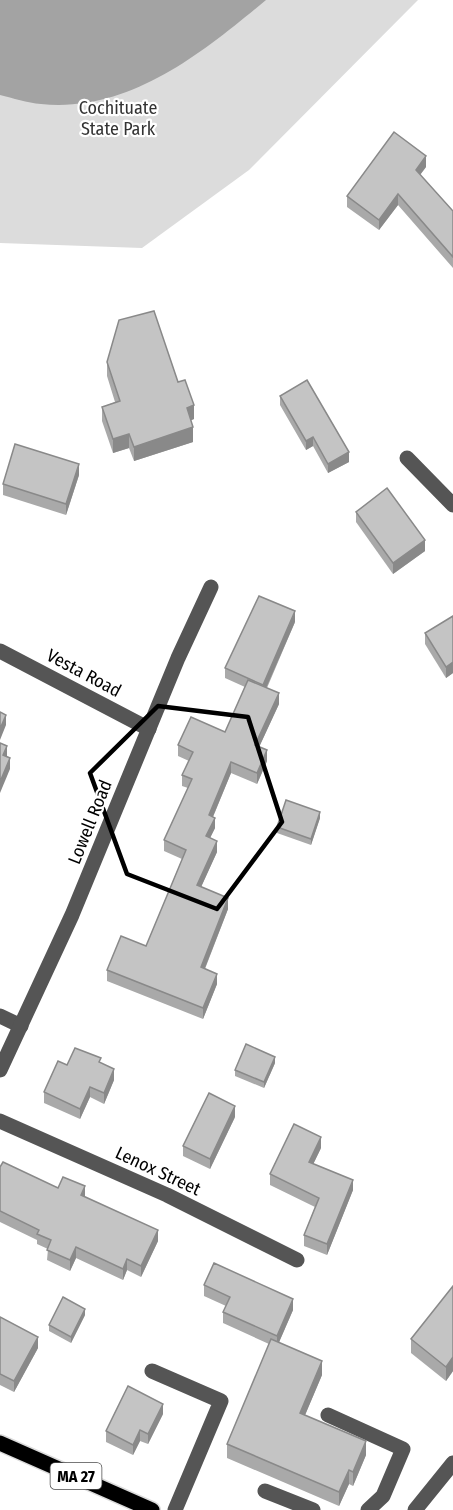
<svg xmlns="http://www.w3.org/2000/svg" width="453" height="1510" viewBox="0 0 453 1510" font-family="'Fira Sans Condensed',sans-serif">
<rect width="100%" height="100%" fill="#fff"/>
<polygon fill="#dcdcdc" points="0,0 418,0 249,170 142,248 0,243"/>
<path fill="#a3a3a3" d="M0,0H266C202,53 129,113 41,104C27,103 13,98 0,95Z"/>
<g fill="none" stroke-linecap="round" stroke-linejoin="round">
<defs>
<polyline id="major" points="0,1443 152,1510"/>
</defs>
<use href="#major" stroke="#dbdbdb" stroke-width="18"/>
<g stroke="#555" stroke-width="15">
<polyline points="407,458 453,505"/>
<polyline points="0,651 149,729"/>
<polyline points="0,1016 21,1026"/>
<polyline points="0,1070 72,915 178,658 211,587"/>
<polyline points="0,1121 167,1195 297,1260"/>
<polyline points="152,1371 221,1401 175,1510"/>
<polyline points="328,1415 403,1449 383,1496 368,1510"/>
<polyline points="265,1491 313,1510"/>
<polyline points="415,1510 453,1463"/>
</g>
<use href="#major" stroke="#000" stroke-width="15"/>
</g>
<g fill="#a9a9a9">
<polygon points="426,167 420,175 453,211 453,268 398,205 379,230 347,207 347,196"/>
<polygon points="107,362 178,382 194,419 191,420 193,442 134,461 129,448 113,453 102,421 102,407 115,402 107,376"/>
<polygon points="280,396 349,462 328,473 313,446 306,450 280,405"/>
<polygon points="79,475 66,515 3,495 3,484"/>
<polygon points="356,512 425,551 393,574 356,522"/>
<polygon points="453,616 453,673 446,678 425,644 425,633"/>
<polygon points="295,622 267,688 279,704 259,747 267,761 257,784 231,773 213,817 215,828 210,838 217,852 201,887 228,909 205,969 217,984 203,1019 107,981 107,970 146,946 182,859 164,851 164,840 188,788 182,786 182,775 189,761 178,756 178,745 225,732 245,687 225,678 225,668"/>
<polygon points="320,818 311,845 277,833 277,827"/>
<polygon points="101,1063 114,1080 104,1104 90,1097 80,1119 44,1103 44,1092 67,1065"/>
<polygon points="275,1063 264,1088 235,1076 235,1070"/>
<polygon points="235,1117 210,1169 183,1156 183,1146"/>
<polygon points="321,1148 313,1164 353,1190 327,1255 304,1246 304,1235 315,1207 270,1185 270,1174"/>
<polygon points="0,1167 85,1197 158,1241 141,1277 127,1270 123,1280 76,1258 70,1271 47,1260 48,1249 37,1244 37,1240 0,1222"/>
<polygon points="204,1285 293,1310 279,1342 322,1375 305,1415 366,1455 353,1486 349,1484 339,1506 227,1458 227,1444 269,1344 223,1323 223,1312 226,1306 204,1296"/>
<polygon points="453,1286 453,1371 446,1381 411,1353 411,1339"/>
<polygon points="85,1315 71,1343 49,1331 49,1325"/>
<polygon points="0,1317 38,1348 14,1392 0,1385"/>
<polygon points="163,1414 148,1444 140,1441 133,1455 106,1442 106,1431"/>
</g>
<g fill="#898989">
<polygon points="426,156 426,167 416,180 416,170"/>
<polygon points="398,194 398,205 379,230 379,220"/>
<polygon points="194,405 194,419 187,422 187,408"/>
<polygon points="193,427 193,442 134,461 134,447"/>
<polygon points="129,434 129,448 113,453 113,439"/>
<polygon points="313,437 313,446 306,450 306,441"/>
<polygon points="349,452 349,462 328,473 328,464"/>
<polygon points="79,464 79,475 66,515 66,504"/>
<polygon points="425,540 425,551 393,574 393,563"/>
<polygon points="295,611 295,622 263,695 263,685"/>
<polygon points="453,662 453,673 446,678 446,667"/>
<polygon points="279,693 279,704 255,756 255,745"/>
<polygon points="6,715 6,725 0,740 0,729"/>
<polygon points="7,746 7,757 3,755"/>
<polygon points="267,750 267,761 257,784 257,773"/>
<polygon points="10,758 10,769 0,793 0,782"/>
<polygon points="231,762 231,773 209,826 209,815"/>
<polygon points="320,812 320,818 311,845 311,839"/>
<polygon points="215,818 215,828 206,846 206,836"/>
<polygon points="217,841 217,852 197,896 197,885"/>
<polygon points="228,898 228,909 201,978 201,967"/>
<polygon points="217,974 217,984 203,1019 203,1008"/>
<polygon points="275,1057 275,1063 264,1088 264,1082"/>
<polygon points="114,1069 114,1080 104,1104 104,1093"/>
<polygon points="90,1087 90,1097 80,1119 80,1109"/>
<polygon points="235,1106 235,1117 210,1169 210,1159"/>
<polygon points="321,1137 321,1148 309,1173 309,1162"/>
<polygon points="353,1180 353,1190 327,1255 327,1244"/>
<polygon points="85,1186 85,1197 81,1195"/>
<polygon points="158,1230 158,1241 141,1277 141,1266"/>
<polygon points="76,1247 76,1258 70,1271 70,1260"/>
<polygon points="127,1259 127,1270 123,1280 123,1269"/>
<polygon points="293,1299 293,1310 277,1347 277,1336"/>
<polygon points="85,1309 85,1315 71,1343 71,1337"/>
<polygon points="38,1337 38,1348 14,1392 14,1381"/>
<polygon points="453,1357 453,1371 446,1381 446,1367"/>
<polygon points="322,1361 322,1375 300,1427 300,1413"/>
<polygon points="163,1404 163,1414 148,1444 148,1434"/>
<polygon points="140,1430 140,1441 133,1455 133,1445"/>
<polygon points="366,1441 366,1455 353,1486 353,1472"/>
<polygon points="349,1470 349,1484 339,1506 339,1492"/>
</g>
<g fill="#c4c4c4" stroke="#898989" stroke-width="1.5">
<polygon points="394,132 426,156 416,170 453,211 453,257 398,194 379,220 347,196"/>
<polygon points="154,311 178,382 185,380 194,405 187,408 193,427 134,447 129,434 113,439 102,407 120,401 107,362 119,320"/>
<polygon points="307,380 349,452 328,464 313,437 306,441 280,396"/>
<polygon points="15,444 79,464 66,504 3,484"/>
<polygon points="387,488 425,540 393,563 356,512"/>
<polygon points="259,596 295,611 263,685 225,668"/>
<polygon points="453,616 453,662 446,667 425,633"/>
<polygon points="248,680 279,693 255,745 267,750 257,773 231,762 209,815 215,818 206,836 217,841 197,885 228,898 201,967 217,974 203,1008 107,970 121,936 146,946 186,850 164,840 192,779 182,775 193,752 178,745 191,717 225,732"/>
<polygon points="0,712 6,715 0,729"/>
<polygon points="0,743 7,746 3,755 10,758 0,782"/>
<polygon points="286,800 320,812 311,839 277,827"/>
<polygon points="246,1044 275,1057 264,1082 235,1070"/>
<polygon points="75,1048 101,1058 99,1062 114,1069 104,1093 90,1087 80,1109 44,1092 58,1061 67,1065"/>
<polygon points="209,1093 235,1106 210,1159 183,1146"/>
<polygon points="294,1124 321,1137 309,1162 353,1180 327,1244 304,1235 319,1198 270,1174"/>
<polygon points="3,1162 58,1188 63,1177 85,1186 81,1195 158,1230 141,1266 127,1259 123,1269 76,1247 70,1260 47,1250 51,1240 37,1234 39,1230 0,1211 0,1167"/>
<polygon points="214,1263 293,1299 277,1336 223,1312 230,1297 204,1285"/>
<polygon points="453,1286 453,1357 446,1367 411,1339"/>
<polygon points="63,1297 85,1309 71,1337 49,1325"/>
<polygon points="0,1317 38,1337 14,1381 0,1374"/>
<polygon points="271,1339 322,1361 300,1413 366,1441 353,1472 349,1470 339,1492 227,1444"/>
<polygon points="128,1386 163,1404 148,1434 140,1430 133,1445 106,1431"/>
</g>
<path fill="none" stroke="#000" stroke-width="4.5" stroke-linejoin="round" d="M158,706L248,717L282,822L217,909L127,874L90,773Z"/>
<g text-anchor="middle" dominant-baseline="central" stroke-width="4.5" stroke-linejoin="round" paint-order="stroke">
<rect fill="#fff" stroke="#4c4c4c" stroke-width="1.5" x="50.5" y="1463" width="51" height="26" rx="4.5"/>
<g font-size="16" font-weight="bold" fill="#000">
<text x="76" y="1476">MA 27</text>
</g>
<g font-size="18" fill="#333" stroke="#fff">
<text x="118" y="108">Cochituate<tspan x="118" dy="21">State Park</tspan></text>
</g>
<g font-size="18" fill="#000" stroke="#fff">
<text transform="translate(84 673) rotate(28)">Vesta Road</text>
<text transform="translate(90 822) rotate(-68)">Lowell Road</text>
<text transform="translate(158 1171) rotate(25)">Lenox Street</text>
</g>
</g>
</svg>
